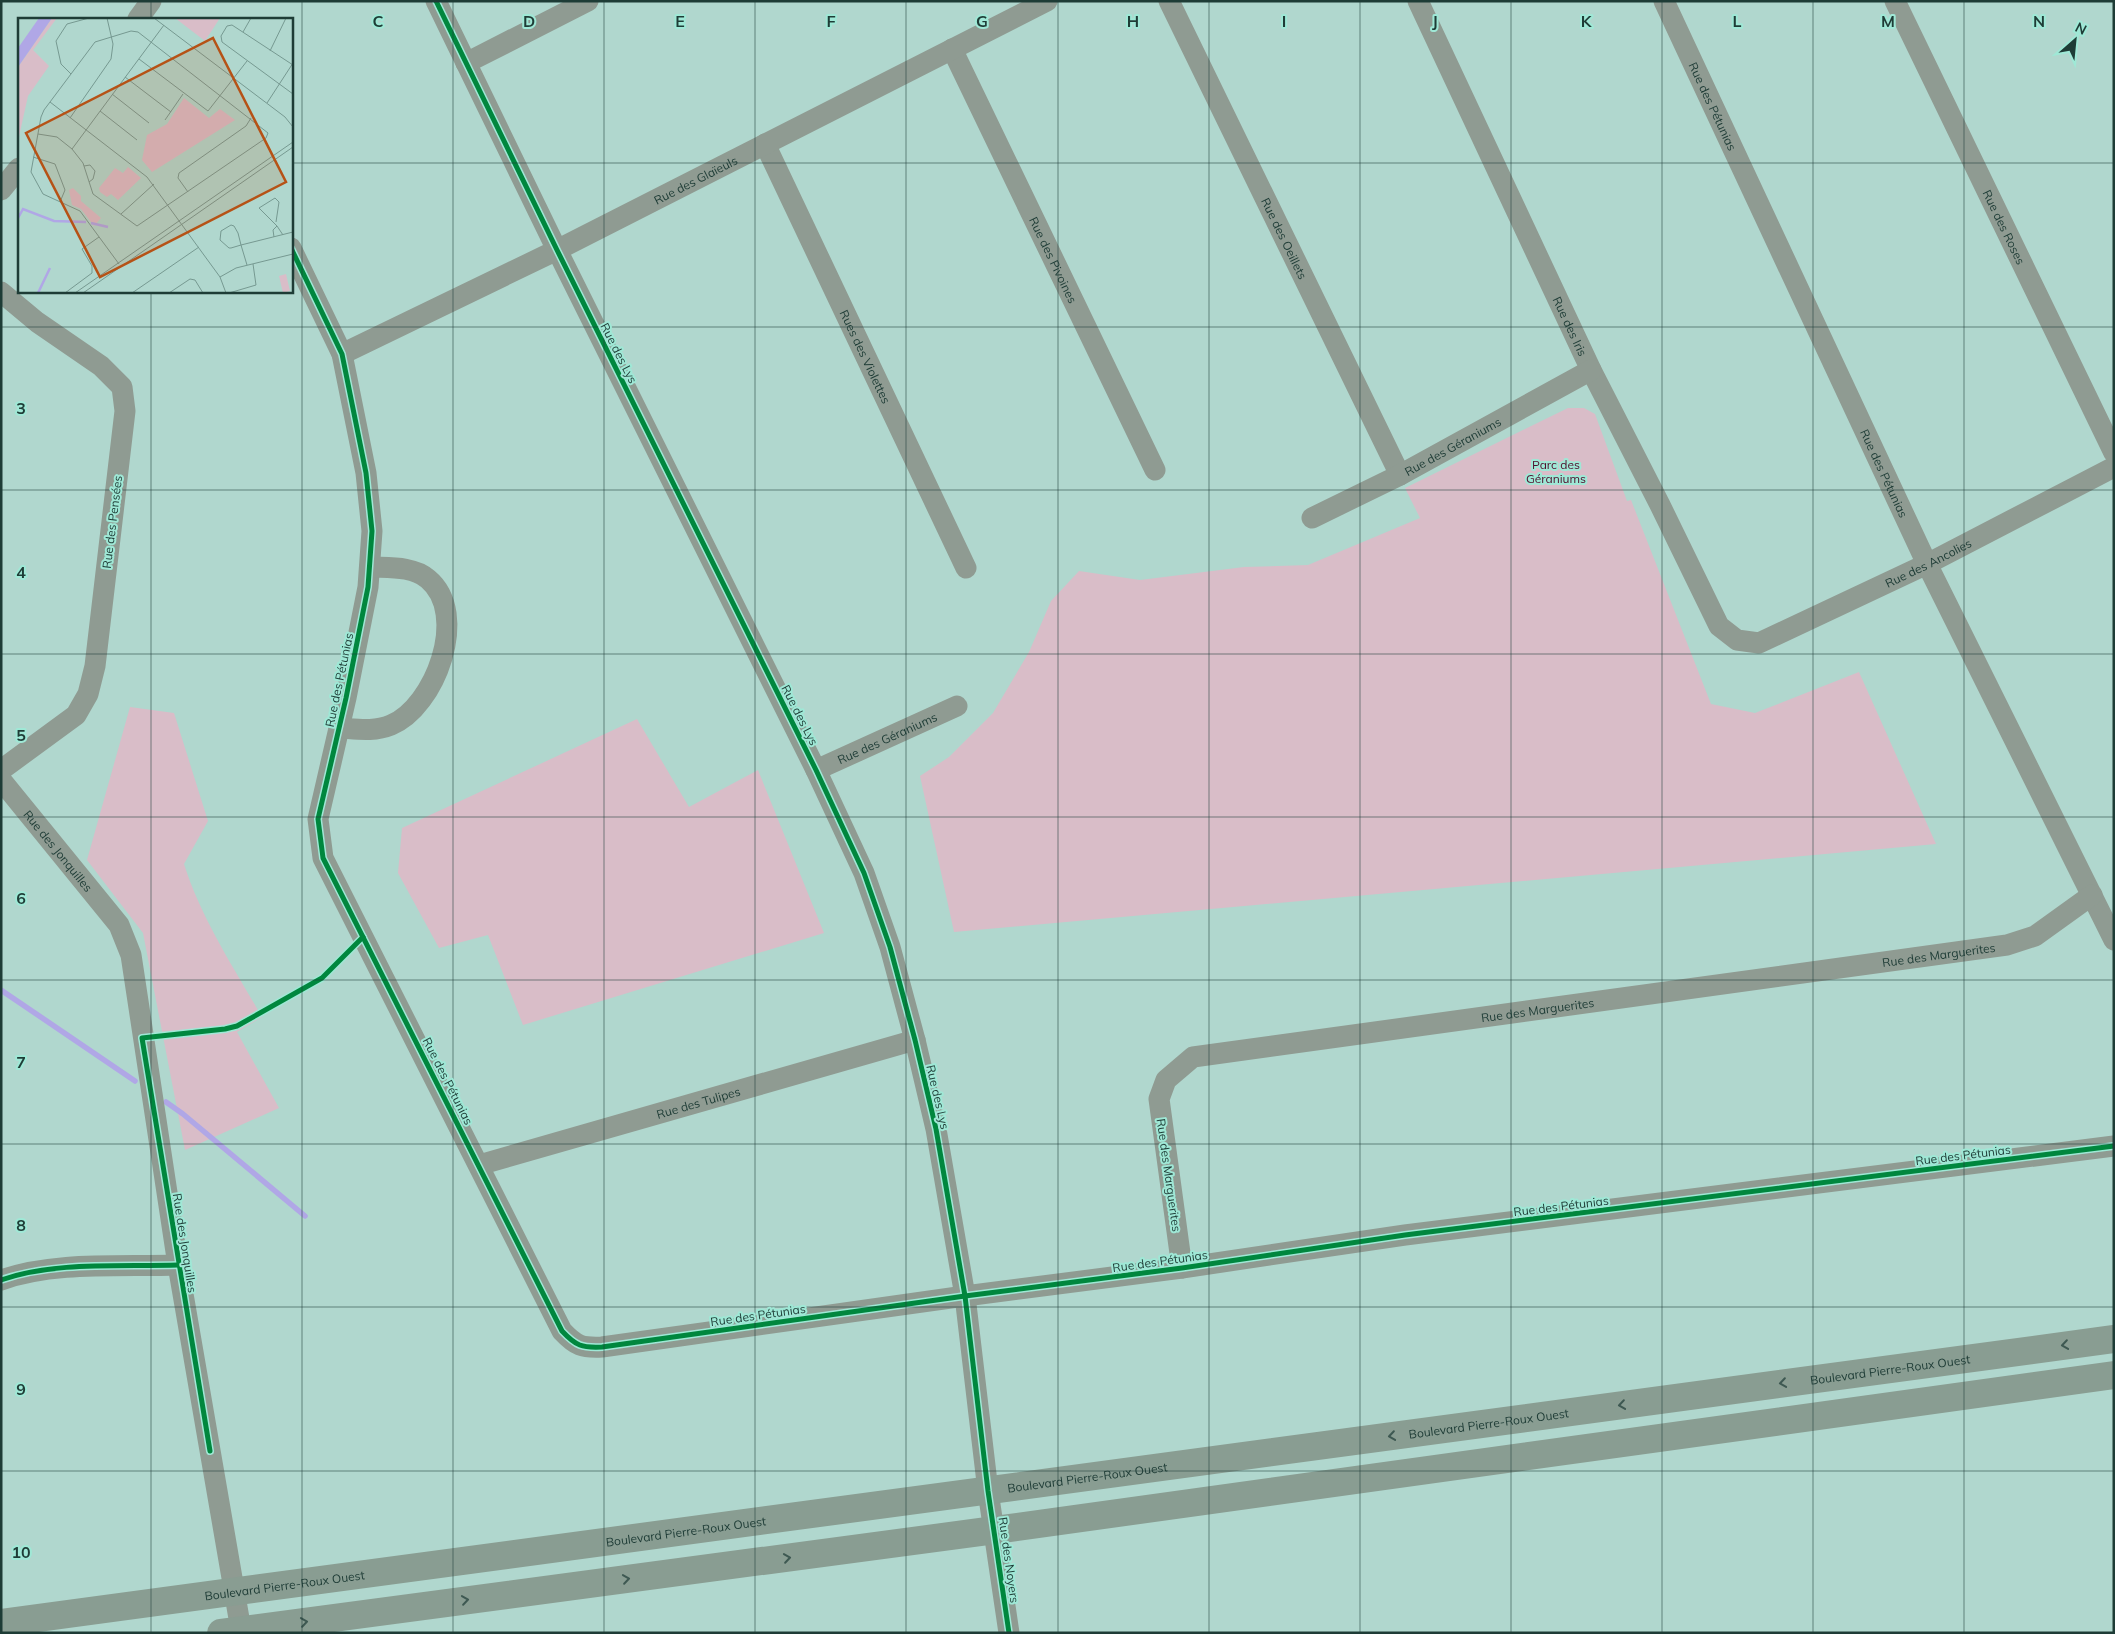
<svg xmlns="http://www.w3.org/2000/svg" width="2115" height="1634" viewBox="0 0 2115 1634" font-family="Mulish,sans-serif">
<rect width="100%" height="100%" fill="#b0d7ce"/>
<g fill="#d9bdc8">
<polygon points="1568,408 1584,408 1595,414 1627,501 1631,500 1711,704 1755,713 1859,672 1936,844 954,932 920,776 949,757 993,713 1029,652 1051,601 1079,571 1140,580 1244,567 1308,565 1420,518 1405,488"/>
<path d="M130,707L174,713L208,821L184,864C201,918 234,968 262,1017L237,1032L279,1108L185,1150L143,933L87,860Z"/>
<polygon points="637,719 689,807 758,770 824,933 523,1025 488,935 439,948 398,873 402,828"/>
</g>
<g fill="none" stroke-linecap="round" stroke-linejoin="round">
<g stroke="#b0a7e6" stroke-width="5.5">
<polyline points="1,990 135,1081"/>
<polyline points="166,1102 183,1114 305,1216"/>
</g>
<g stroke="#8f9b92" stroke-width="21">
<polyline points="436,1 557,250 816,770 864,873 890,947 915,1040 936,1129 965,1296 988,1491 1009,1633"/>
<path id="s1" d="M1169,1L1400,475"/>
<path id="s2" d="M1418,1L1591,370L1660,505L1719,626L1737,640L1759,643L1927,564L2114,467"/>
<path id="s3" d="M1664,1L1927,564L2114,940"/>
<path id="s4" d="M1895,1L2114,453"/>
<polyline points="138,19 151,1"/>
<path id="s5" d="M952,49L1155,470"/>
<polyline points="466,63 588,1"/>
<path id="s6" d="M765,144L966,568"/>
<polyline points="1,190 19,168"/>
<path d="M291,248L342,354L366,473L372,531L368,587L346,698L318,819L323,858L562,1331C576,1346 582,1348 602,1347L965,1296L1182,1268L1405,1235L2114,1146"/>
<polyline points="1,292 37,322 101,366 122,387 125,411 95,666 88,694 76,715 1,770"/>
<path id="s7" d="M342,354L557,250L1047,1"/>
<path id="s8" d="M1312,518L1400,475L1591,370"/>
<path d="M339,728C357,729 374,732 391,725C435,707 470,614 428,579C413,566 389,568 370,567"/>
<path id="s9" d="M816,770L957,706"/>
<path id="s10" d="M1,780L119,925L131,955L178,1265L241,1630"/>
<path id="s11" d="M479,1165L915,1040"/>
<path id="s12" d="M1182,1268L1159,1099L1166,1080L1193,1057L2007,945L2035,936L2092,895"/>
<path d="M1,1280C55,1261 121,1267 178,1265"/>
</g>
<g stroke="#899d92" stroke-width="28">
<path id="s13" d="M1,1623L2114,1339"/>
<polyline points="221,1633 995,1530 2114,1375"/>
</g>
<defs>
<g id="cycleway">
<polyline points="436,1 557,250 816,770 864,873 890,947 915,1040 936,1129 965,1296 988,1491 1009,1633"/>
<path d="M291,248L342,354L366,473L372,531L368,587L346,698L318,819L323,858L562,1331C576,1346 582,1348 602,1347L965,1296L1182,1268L1405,1235L2114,1146"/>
<path d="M1,1280C55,1261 121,1267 178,1265"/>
<polyline points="210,1451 142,1038 225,1029 237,1026 322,978 363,937"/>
</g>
</defs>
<use href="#cycleway" stroke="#9fe8d6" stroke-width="8"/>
<use href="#cycleway" stroke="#00873e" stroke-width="5"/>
</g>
<defs><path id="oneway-chevron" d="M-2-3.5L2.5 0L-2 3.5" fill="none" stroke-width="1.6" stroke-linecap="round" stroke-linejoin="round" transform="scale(1.25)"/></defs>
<g stroke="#3e5952">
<use href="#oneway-chevron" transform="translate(2065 1345) rotate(172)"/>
<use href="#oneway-chevron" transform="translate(1783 1383) rotate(172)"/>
<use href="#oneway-chevron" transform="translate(1622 1405) rotate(172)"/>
<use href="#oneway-chevron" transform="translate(1392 1436) rotate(172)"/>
<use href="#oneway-chevron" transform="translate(787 1558) rotate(-8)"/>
<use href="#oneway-chevron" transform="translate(626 1579) rotate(-8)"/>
<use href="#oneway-chevron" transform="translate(465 1600) rotate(-8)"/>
<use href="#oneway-chevron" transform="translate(304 1622) rotate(-8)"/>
</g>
<path fill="none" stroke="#1e3c36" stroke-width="1" stroke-opacity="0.55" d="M151,1V19M302,1V1633M453,1V1633M604,1V1633M755,1V1633M906,1V1633M1058,1V1633M1209,1V1633M1360,1V1633M1511,1V1633M1662,1V1633M1813,1V1633M1964,1V1633M1,163H19M291,163H2114M151,291V1633M1,327H2114M1,490H2114M1,654H2114M1,817H2114M1,980H2114M1,1144H2114M1,1307H2114M1,1471H2114"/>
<g text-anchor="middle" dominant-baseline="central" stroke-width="4" stroke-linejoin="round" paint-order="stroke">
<g font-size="12" fill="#1e3c36" stroke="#9fe8d6">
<text stroke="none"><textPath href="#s3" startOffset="116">Rue des Pétunias</textPath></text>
<text stroke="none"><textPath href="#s7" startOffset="394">Rue des Glaïeuls</textPath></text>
<text stroke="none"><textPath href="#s4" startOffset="251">Rue des Roses</textPath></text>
<text stroke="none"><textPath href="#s1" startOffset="264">Rue des Oeillets</textPath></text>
<text stroke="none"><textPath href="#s5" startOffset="234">Rue des Pivoines</textPath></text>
<text stroke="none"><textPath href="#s2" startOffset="359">Rue des Iris</textPath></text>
<text transform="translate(619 353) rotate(63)">Rue des Lys</text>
<text stroke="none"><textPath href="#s6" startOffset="235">Rues des Violettes</textPath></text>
<text stroke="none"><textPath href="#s8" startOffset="158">Rue des Géraniums</textPath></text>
<text stroke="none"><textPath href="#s3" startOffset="521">Rue des Pétunias</textPath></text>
<text transform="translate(112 522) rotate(-83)">Rue des Pensées</text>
<text stroke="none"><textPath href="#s2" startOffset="926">Rue des Ancolies</textPath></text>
<text transform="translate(339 680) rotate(-78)">Rue des Pétunias</text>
<text transform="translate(800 715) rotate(63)">Rue des Lys</text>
<text stroke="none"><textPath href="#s9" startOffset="78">Rue des Géraniums</textPath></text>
<text stroke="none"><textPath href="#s10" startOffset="91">Rue des Jonquilles</textPath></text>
<text stroke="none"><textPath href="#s12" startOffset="979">Rue des Marguerites</textPath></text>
<text stroke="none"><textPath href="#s12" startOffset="574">Rue des Marguerites</textPath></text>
<text transform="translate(448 1081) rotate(63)">Rue des Pétunias</text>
<text transform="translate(938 1097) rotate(77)">Rue des Lys</text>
<text stroke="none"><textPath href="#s11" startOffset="228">Rue des Tulipes</textPath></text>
<text transform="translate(1963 1155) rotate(-7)">Rue des Pétunias</text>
<text transform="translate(1169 1175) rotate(82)">Rue des Marguerites</text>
<text transform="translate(1561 1206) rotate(-7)">Rue des Pétunias</text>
<text transform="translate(185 1243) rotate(81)">Rue des Jonquilles</text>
<text transform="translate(1160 1261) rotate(-8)">Rue des Pétunias</text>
<text transform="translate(758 1315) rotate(-8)">Rue des Pétunias</text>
<text stroke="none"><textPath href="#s13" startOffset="1906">Boulevard Pierre-Roux Ouest</textPath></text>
<text stroke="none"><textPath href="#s13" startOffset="1501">Boulevard Pierre-Roux Ouest</textPath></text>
<text stroke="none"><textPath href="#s13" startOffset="1096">Boulevard Pierre-Roux Ouest</textPath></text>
<text stroke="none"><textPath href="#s13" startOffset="691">Boulevard Pierre-Roux Ouest</textPath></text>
<text transform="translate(1009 1560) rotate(82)">Rue des Noyers</text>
<text stroke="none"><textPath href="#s13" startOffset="286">Boulevard Pierre-Roux Ouest</textPath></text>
</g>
<g font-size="12" fill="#500e2c" stroke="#9fe8d6">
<text x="1556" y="464">Parc des<tspan x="1556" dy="14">Géraniums</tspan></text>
</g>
</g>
<g transform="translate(18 18)">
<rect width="275" height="275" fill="#b0d7ce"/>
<path d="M34,0H39L15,32L31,48L10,78L0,123V49ZM157,0H202L187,23ZM166,80L191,100L202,91L217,102L134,154L124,142L129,117L149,106ZM110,149L123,160L100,182L93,176L89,179L82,174L81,170L97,150L105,155ZM55,170L63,178V183L83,200L76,208L63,191L54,187L51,172ZM268,256L272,273L265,275L261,258Z" fill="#d9bdc8"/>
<path d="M21,0H34L0,49V30Z" fill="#b0a7e6"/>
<path fill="none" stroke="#b0a7e6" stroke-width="2.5" d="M0,200L5,191L36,203L68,204M73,205L90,209M20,275L32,250"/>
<path fill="none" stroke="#769991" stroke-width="1" d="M136,0L267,99L275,109M225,14L233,0M252,33L268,0M121,41L190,93L229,43M275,47L214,7L209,8L203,18L204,24L275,76M53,56L43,46L38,23L49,6L71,0M107,59L153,94M94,76L131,105M32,84L129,159L202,259L208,275M249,85L275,45M82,93L119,122M52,100L93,41L95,26L89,0M147,102L165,76M20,116L39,119L54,131L65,145L75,176L119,208L248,120L250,115L120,14L113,13L77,24L26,92L23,99L13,154L25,176L62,193L101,246M54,131L146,7M15,139L37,146L47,172L42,184M66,148L72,147L77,153L75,161L71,164M170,174L160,160L161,155L228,108L233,100M103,196L136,166M258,204L261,184L257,180L241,190L259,208M256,219L255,212L259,208L265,217M229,247L223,227L220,215L216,208L213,207L203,213L202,222L211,230H213L223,227L275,214M202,259L218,250L275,236M47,275L74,255V248L64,231L81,219M57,275L275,124M65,275L275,129M114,275L181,229M151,275L172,261L177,262L185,275M211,275L238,267L235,246"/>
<path fill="#b65216" fill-opacity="0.15" stroke="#b65216" stroke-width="2.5" d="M195,20L268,164L82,259L8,115Z"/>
<rect width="275" height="275" fill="none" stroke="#1e3c36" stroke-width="2.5"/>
</g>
<g font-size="16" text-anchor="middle" font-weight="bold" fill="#1e3c36" stroke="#9fe8d6" stroke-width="4" stroke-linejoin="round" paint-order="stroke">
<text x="378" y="27">C</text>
<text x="529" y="27">D</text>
<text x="680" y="27">E</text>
<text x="831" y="27">F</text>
<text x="982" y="27">G</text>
<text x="1133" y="27">H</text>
<text x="1284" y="27">I</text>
<text x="1435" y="27">J</text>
<text x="1586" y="27">K</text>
<text x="1737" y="27">L</text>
<text x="1888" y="27">M</text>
<text x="2039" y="27">N</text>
<text x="21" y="414">3</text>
<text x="21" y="578">4</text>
<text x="21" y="741">5</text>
<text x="21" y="904">6</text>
<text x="21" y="1068">7</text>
<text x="21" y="1231">8</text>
<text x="21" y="1395">9</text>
<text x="21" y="1558">10</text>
</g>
<rect width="2115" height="1634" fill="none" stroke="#1e3c36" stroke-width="5"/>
<g transform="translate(2075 40) rotate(27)" stroke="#9fe8d6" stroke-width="4" paint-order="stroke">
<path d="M0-4L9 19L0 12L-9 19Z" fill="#1e3c36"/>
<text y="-8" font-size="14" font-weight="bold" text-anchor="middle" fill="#1e3c36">N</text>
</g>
</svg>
